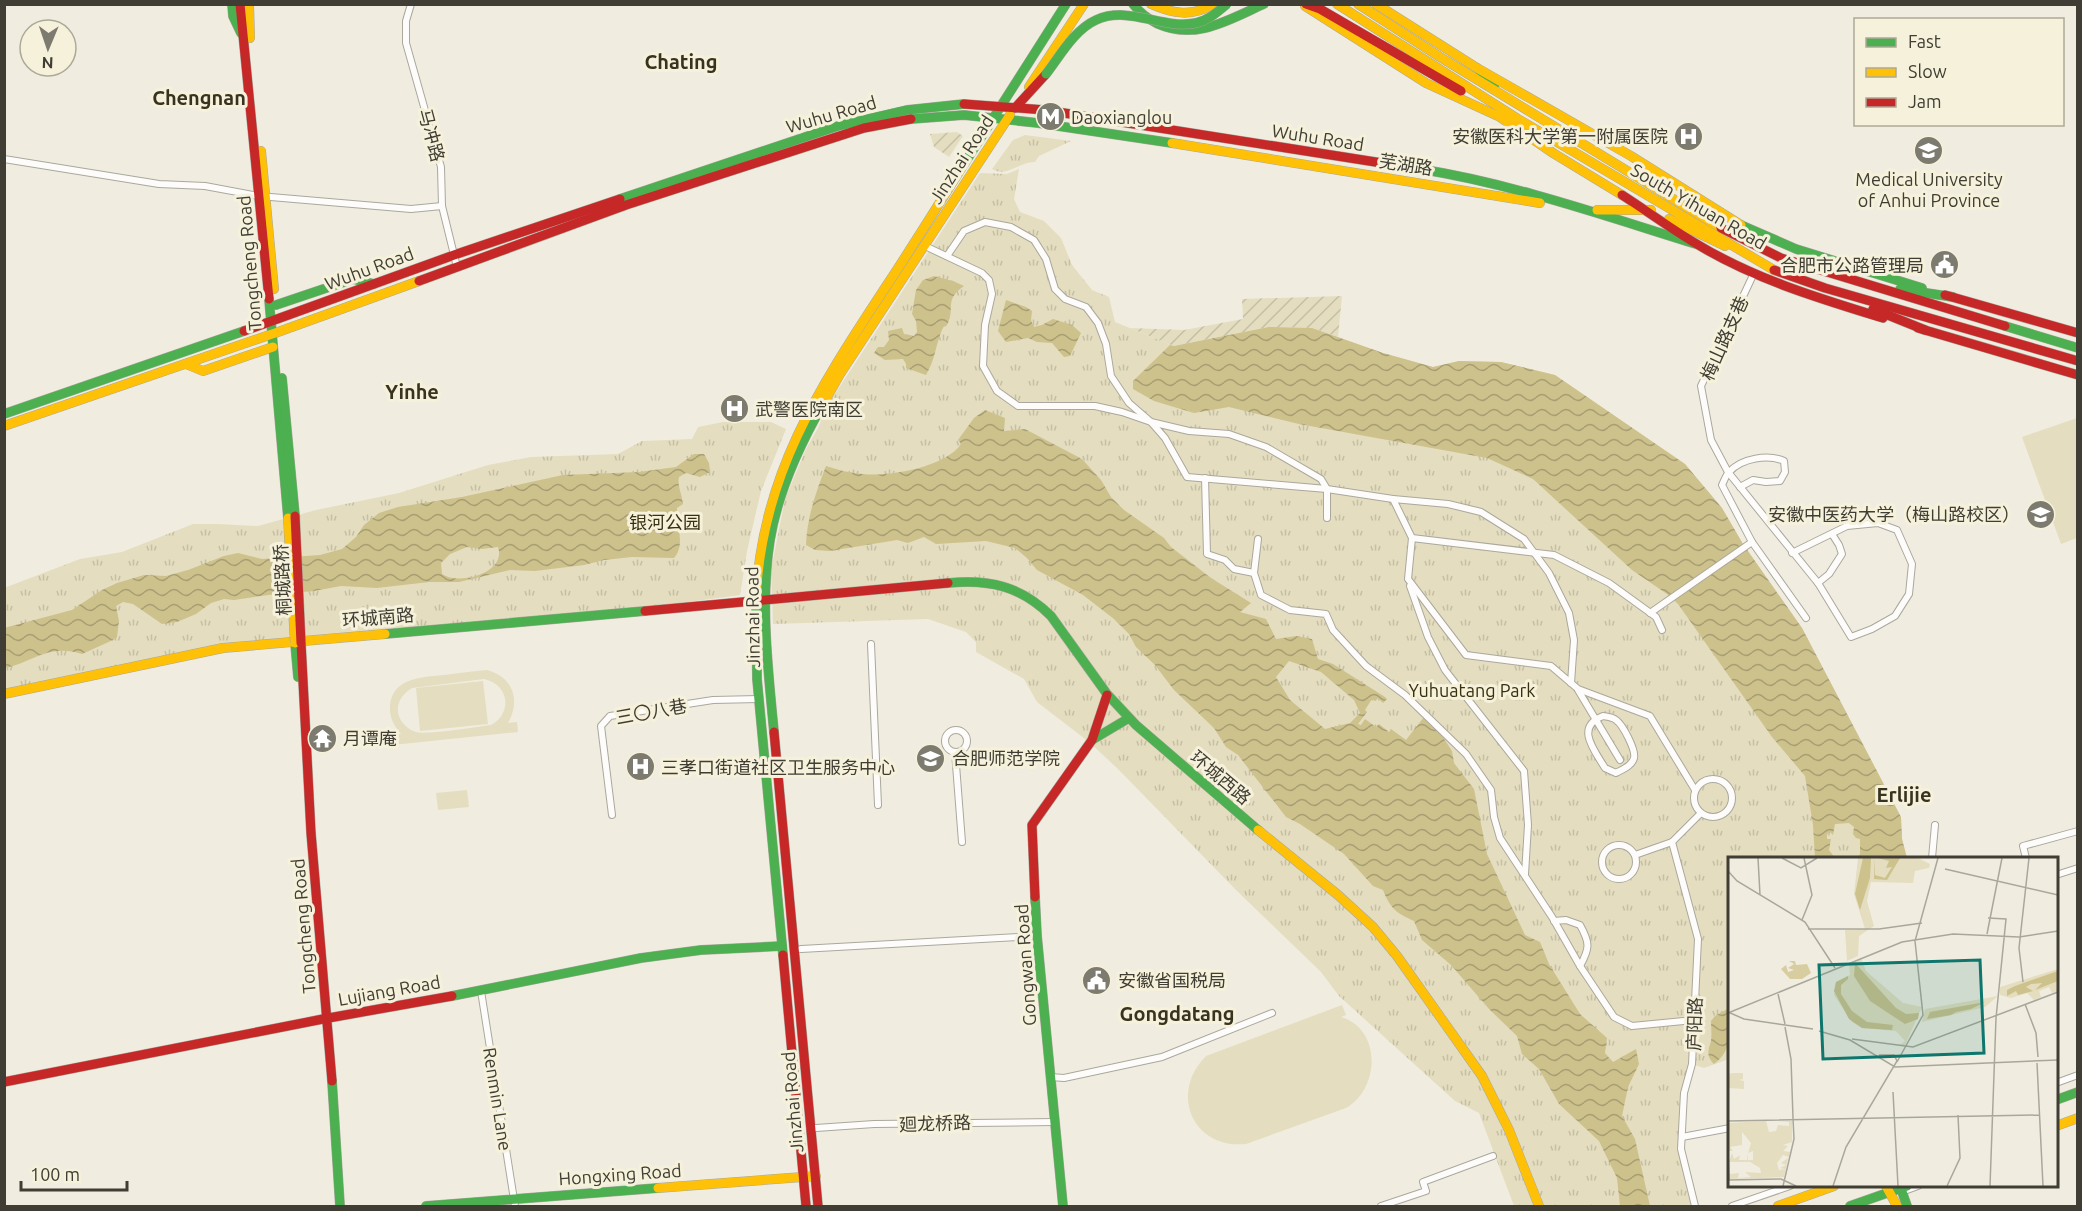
<svg xmlns="http://www.w3.org/2000/svg" width="2082" height="1211" viewBox="0 0 2082 1211" font-family="Ubuntu,'Noto Sans SC',sans-serif">
<defs>
<pattern id="grass-tufts" width="24" height="20" patternUnits="userSpaceOnUse" patternTransform="scale(1.5)"><rect width="24" height="20" fill="#e4ddbf"/><path d="M3 7l-1-3M5 7V3M7 7l1-3M15 17l-1-3M17 17v-4M19 17l1-3" fill="none" stroke="#c5bfa5"/></pattern>
<pattern id="garden-furrows" width="10" height="10" patternUnits="userSpaceOnUse" patternTransform="scale(1.5)"><rect width="10" height="10" fill="#e4ddbf"/><path d="M-1 1l2-2M0 10L10 0M9 11l2-2" fill="none" stroke="#c5bfa5"/></pattern>
<pattern id="water-waves" width="16" height="10" patternUnits="userSpaceOnUse" patternTransform="scale(1.5)"><rect width="16" height="10" fill="#cdc18c"/><path d="M0 5q4-4 8 0t8 0" fill="none" stroke="#a89e73"/></pattern>
</defs>
<rect width="100%" height="100%" fill="#f0ede0"/>
<g fill="url(#grass-tufts)">
<path d="M1025,135L1071,141L1039,156L1035,162C1020,161 1007,178 992,169L1013,140Z"/>
<polygon points="1019,169 1014,199 1020,212 1044,221 1061,238 1072,265 1092,290 1109,297 1115,322 1174,346 1269,327 1312,328 1383,353 1433,367 1459,361 1501,362 1555,375 1685,464 1722,508 1743,544 1802,628 1901,817 1902,839 1907,858 1730,858 1729,1059 1704,1068 1692,1064 1684,1093 1681,1149 1695,1206 1514,1206 1479,1113 1455,1101 1339,996 1321,972 1236,890 1118,769 1089,742 1037,702 1024,679 976,652 976,642 966,632 928,619 773,624 771,570 785,499 806,449 818,428 827,406 980,173 1007,174"/>
<polygon points="723,422 771,422 786,429 761,491 747,551 740,595 658,606 278,640 5,691 4,588 80,559 122,552 193,524 218,524 258,526 316,510 399,493 488,465 531,457 618,454 642,441 692,439 698,427"/>
</g>
<g fill="url(#garden-furrows)">
<polygon points="957,132 963,136 949,157 934,147 930,134"/>
<polygon points="1342,296 1338,337 1312,328 1269,327 1174,346 1130,328 1184,330 1243,319 1242,299"/>
</g>
<g fill="#e4ddbf" fill-rule="evenodd">
<polygon points="2077,418 2077,538 2061,544 2022,437"/>
<path d="M487,670C513,677 521,700 508,723L517,722L518,732L383,746L382,737L401,734C394,726 389,717 390,705C393,677 424,677 445,675C459,673 473,671 487,670ZM484,679C509,684 513,713 491,725C476,727 428,735 416,732C407,729 399,721 398,712C397,701 403,694 412,688Z"/>
<polygon points="483,681 488,724 420,731 416,688"/>
<polygon points="467,790 469,807 438,810 436,793"/>
<path d="M1342,1005L1346,1015L1341,1017C1382,1029 1380,1089 1346,1108L1246,1144C1192,1149 1169,1093 1206,1056Z"/>
</g>
<g fill="url(#water-waves)" fill-rule="evenodd">
<path d="M934,276L953,281L964,286C944,300 955,307 948,323C944,330 945,323 942,330C935,346 936,358 926,375L906,368V364L903,359L885,360L874,353L878,347H884L889,340L888,331L902,328L904,334L914,336L917,332L916,321L912,314L916,290L923,280Z"/>
<polygon points="1006,300 1026,307 1032,311 1031,320 1034,327 1042,325 1053,319 1072,325 1081,333 1070,356 1064,357 1052,343 1037,342 1028,338 1006,342 998,331"/>
<polygon points="1269,327 1312,328 1383,353 1433,367 1459,361 1501,362 1555,375 1685,464 1722,508 1743,544 1802,628 1901,817 1902,839 1907,858 1857,858 1860,854 1860,839 1856,838 1853,834 1854,827 1849,823 1835,824 1833,835 1830,832 1827,834 1827,839 1831,839 1829,850 1835,858 1815,858 1813,825 1805,776 1772,737 1678,604 1667,594 1632,570 1533,479 1487,458 1299,424 1229,407 1194,413 1154,401 1133,389 1133,381 1170,345 1174,346"/>
<path d="M985,410L1005,418L1004,431L1025,429L1082,459L1101,480L1111,497L1124,510L1164,538L1171,547L1211,578L1251,603L1240,612L1266,619L1276,639L1296,636L1312,639L1318,659L1333,664L1385,697L1387,699L1383,703L1378,698L1375,701L1372,699L1365,710L1367,712L1358,724L1361,725L1365,719L1376,727L1379,724L1389,732L1391,729L1406,740L1424,717L1437,728L1452,751L1454,763L1474,789L1487,854L1525,935L1540,942L1549,964L1580,1014L1607,1038L1605,1053L1613,1062L1636,1049L1639,1064L1628,1087L1622,1116L1635,1139L1650,1206H1620L1617,1178L1599,1141L1559,1104L1539,1069L1522,1054L1517,1036L1489,1009L1451,965L1422,940L1414,921C1396,913 1390,908 1383,890L1373,886L1344,854L1300,824L1286,817L1238,755L1226,747L1214,728L1174,690L1155,665L1136,647L1129,634L1114,619L1083,595L1037,570L1027,558L1015,548L986,541L936,544L924,537L908,543L897,540L830,551L815,550L806,545C807,517 816,492 826,466C838,470 850,473 863,474C889,477 946,467 961,444L958,440L974,418ZM1289,661L1321,672L1354,700L1360,713L1350,723L1325,729L1290,700L1276,677Z"/>
<path d="M694,454H704L709,463L710,472L700,477L686,473L679,477C677,485 682,495 683,504L677,508C676,525 686,544 674,558L632,557L604,560L584,565L535,571L510,570L459,582H429L377,588L341,586L314,591L268,595L234,600L224,599L211,603L196,614L177,622L162,624L133,604L123,602L116,606L119,621L117,637L113,640L82,654C49,643 33,662 5,668L4,628L72,610L102,590L117,583L144,575L166,576L188,570L224,556L238,553L262,559L320,555L342,549L356,537L364,525L379,513L398,507L462,497L563,475L639,472L676,467ZM467,547L482,549L498,547C507,573 459,586 442,574L441,563L450,554Z"/>
<path d="M1729,1008C1730,1030 1733,1050 1714,1064C1706,1056 1708,1051 1711,1041C1712,1035 1711,1027 1711,1021L1715,1016Z"/>
</g>
<g fill="none" stroke-linecap="round" stroke-linejoin="round">
<defs>
<g id="street">
<polyline points="411,4 406,21 406,43 441,167 442,206 457,267"/>
<polyline points="4,159 159,184 205,186 259,196 411,209 442,206"/>
<polyline points="925,246 982,273 989,280 992,294 985,325 983,366 997,391 1018,406 1095,406 1122,412 1151,422 1165,438 1187,477 1327,489 1393,499 1412,538 1408,579 1466,655 1551,666 1578,689 1650,716 1695,790"/>
<polyline points="947,256 964,231 985,222 1011,227 1034,240 1046,259 1055,289 1065,299 1086,307 1098,323 1106,344 1111,376 1129,403 1151,422 1189,431 1229,434 1266,447 1321,479 1327,489 1327,518"/>
<polyline points="1754,273 1701,386 1711,440 1728,472 1818,583 1851,637 1872,629 1895,616 1909,594 1912,564 1897,530 1878,523 1847,526 1792,553"/>
<polyline points="1205,478 1207,554 1225,560 1234,569 1254,573"/>
<path d="M1740,487L1753,480L1766,482L1780,481L1785,472L1784,461C1768,454 1742,458 1729,472C1726,475 1724,481 1722,485L1752,542L1806,618"/>
<polyline points="1393,499 1448,504 1481,512 1524,539 1549,573 1569,613 1574,640 1571,683"/>
<polyline points="1412,538 1554,555 1609,583 1656,617 1662,630"/>
<polyline points="1258,539 1254,573 1261,595 1290,610 1326,614 1333,630 1366,666 1405,695 1466,754 1491,790 1494,817 1500,838 1552,917 1580,966 1614,1017 1632,1026 1694,1020"/>
<polyline points="1818,583 1829,574 1842,554 1839,545 1832,534"/>
<polyline points="1410,586 1428,637 1445,670 1524,771 1528,825 1525,874"/>
<polyline points="1650,613 1752,542"/>
<polyline points="871,644 878,805"/>
<polyline points="1578,690 1620,760"/>
<path d="M1603,716C1608,717 1612,717 1616,720C1623,725 1636,750 1634,758C1632,766 1623,769 1616,773L1605,768C1595,751 1574,727 1603,716Z"/>
<circle cx="956" cy="741" r="11"/>
<polyline points="955,752 962,842"/>
<circle cx="1713" cy="798" r="19"/>
<polyline points="612,815 601,726 610,716 713,700 759,699"/>
<polyline points="1672,842 1698,939 1692,1064 1684,1093 1681,1149 1695,1206"/>
<circle cx="1619" cy="862" r="17"/>
<polyline points="1635,855 1672,842 1701,813"/>
<polyline points="1932,858 1935,825"/>
<polyline points="2026,858 2023,846 2078,831"/>
<polyline points="2056,875 2078,868"/>
<path d="M1554,921L1566,920L1580,925C1590,943 1590,948 1580,966"/>
<polyline points="801,949 1037,936"/>
<polyline points="481,991 515,1206"/>
<polyline points="1050,1077 1064,1078 1162,1057 1272,1013"/>
<polyline points="2056,1083 2078,1075"/>
<polyline points="816,1128 874,1124 1055,1122"/>
<polyline points="1682,1137 1730,1128"/>
<polyline points="1907,1190 1918,1186"/>
<polyline points="1381,1206 1426,1191 1423,1182 1493,1156"/>
<polyline points="1732,1206 1790,1186"/>
</g>
<g id="fast">
<polyline points="232,4 233,16 241,33"/>
<path d="M1133,4C1140,13 1148,19 1158,24C1196,41 1230,19 1264,4"/>
<polyline points="1477,68 1495,84"/>
<polyline points="911,119 964,115 1038,123 1172,143"/>
<polyline points="964,164 1066,4"/>
<path d="M1420,169C1514,184 1605,216 1696,244"/>
<polyline points="620,199 838,126 907,110 964,104"/>
<polyline points="1741,225 1796,249 1922,288"/>
<polyline points="1900,289 1953,297"/>
<polyline points="269,299 288,518"/>
<polyline points="276,305 353,279 374,284"/>
<polyline points="2005,326 2078,348"/>
<polyline points="282,378 295,516"/>
<polyline points="4,414 244,331"/>
<path d="M948,583C989,579 1021,586 1051,616L1107,694L1136,725L1258,830"/>
<polyline points="756,598 757,679 783,955"/>
<polyline points="385,634 645,611"/>
<polyline points="295,643 298,677"/>
<path d="M774,732C768,669 760,602 770,540C778,491 799,446 823,404"/>
<polyline points="1092,740 1129,718"/>
<polyline points="1035,897 1037,936 1063,1206"/>
<polyline points="452,996 641,958 701,950 782,946"/>
<polyline points="332,1081 340,1206"/>
<polyline points="2056,1100 2078,1092"/>
<polyline points="1900,1186 1907,1206"/>
<polyline points="426,1206 658,1188"/>
<polyline points="1850,1206 1907,1186"/>
</g>
<g id="slow">
<polyline points="249,4 250,38"/>
<path d="M1151,4C1173,14 1192,17 1214,4"/>
<polyline points="1337,4 1518,119 1774,270"/>
<polyline points="1358,4 1440,57 1721,228"/>
<polyline points="1376,4 1477,68 1631,156 1741,225"/>
<polyline points="1305,6 1426,83 1500,117 1553,153 1622,195"/>
<polyline points="1029,87 1084,4"/>
<polyline points="1172,143 1540,203"/>
<polyline points="261,151 274,289"/>
<polyline points="1597,210 1651,210"/>
<polyline points="1669,219 1725,246"/>
<polyline points="186,364 203,371 273,347"/>
<polyline points="823,404 840,374 1010,115"/>
<polyline points="4,426 278,332 419,281"/>
<path d="M756,598C762,476 818,390 883,291C911,249 937,207 964,164"/>
<polyline points="4,694 223,648 385,634"/>
<polyline points="1258,830 1338,895 1373,927 1397,956 1482,1076 1509,1130 1539,1206"/>
<polyline points="2056,1126 2078,1118"/>
<polyline points="1886,1186 1897,1206"/>
<polyline points="658,1188 816,1176"/>
<polyline points="1778,1206 1834,1186"/>
</g>
<g id="jam">
<polyline points="240,4 269,299"/>
<polyline points="1306,4 1320,9 1461,91"/>
<polyline points="964,104 1045,110 1420,169"/>
<polyline points="1015,108 1046,74"/>
<path d="M1622,195C1647,211 1670,228 1695,243C1754,279 1818,298 1883,318"/>
<polyline points="1721,228 1781,258 2005,326"/>
<polyline points="1774,270 1825,288 2078,361"/>
<polyline points="419,281 626,205 864,128 911,119"/>
<polyline points="1945,295 2078,333"/>
<polyline points="1873,309 1925,330"/>
<polyline points="1918,328 2078,375"/>
<polyline points="244,331 454,255 620,199"/>
<polyline points="645,611 948,583"/>
<polyline points="301,643 311,833 332,1081"/>
<polyline points="774,732 818,1206"/>
<polyline points="1035,897 1032,825 1092,740 1107,695"/>
<polyline points="783,955 806,1206"/>
<polyline points="4,1082 323,1019 452,996"/>
</g>
</defs>
<use href="#street" stroke="#aaa89d" stroke-width="8"/>
<use href="#fast" stroke="#aaa89d" stroke-width="10"/>
<use href="#slow" stroke="#aaa89d" stroke-width="10"/>
<use href="#jam" stroke="#aaa89d" stroke-width="10"/>
<use href="#street" stroke="#fdfcfa" stroke-width="6"/>
<use href="#fast" stroke="#4caf50" stroke-width="9"/>
<use href="#slow" stroke="#ffc107" stroke-width="9"/>
<use href="#jam" stroke="#c62828" stroke-width="9"/>
<defs>
<path id="fast-bridge" d="M1046,74C1060,56 1074,30 1096,20C1129,5 1163,30 1196,23C1209,20 1217,12 1227,4"/>
<polyline id="slow-bridge" points="288,518 295,643"/>
<polyline id="jam-bridge" points="295,516 301,643"/>
</defs>
<use href="#fast-bridge" stroke="#aaa89d" stroke-width="10" stroke-linecap="butt"/>
<use href="#slow-bridge" stroke="#aaa89d" stroke-width="10" stroke-linecap="butt"/>
<use href="#jam-bridge" stroke="#aaa89d" stroke-width="10" stroke-linecap="butt"/>
<use href="#fast-bridge" stroke="#4caf50" stroke-width="9"/>
<use href="#slow-bridge" stroke="#ffc107" stroke-width="9"/>
<use href="#jam-bridge" stroke="#c62828" stroke-width="9"/>
</g>
<defs>
<symbol id="metro-disc" viewBox="-11 -11 22 22"><circle r="9.5" fill="#7d7b70" stroke="#f6f1da"/><path d="M-5.5 5V-5H-3L0 0L3-5H5.5V5H3V-.5L0 4L-3-.5V5Z" fill="#fff"/></symbol>
<symbol id="hospital-disc" viewBox="-11 -11 22 22"><circle r="9.5" fill="#7d7b70" stroke="#f6f1da"/><path d="M-5-5h3v3.5h4V-5h3V5h-3V1.5h-4V5h-3Z" fill="#fff"/></symbol>
<symbol id="university-disc" viewBox="-11 -11 22 22"><circle r="9.5" fill="#7d7b70" stroke="#f6f1da"/><path d="M0-5L7-2L0 1L-7-2ZM-4 1L0 2.5L4 1V4Q0 6-4 4Z" fill="#fff"/></symbol>
<symbol id="civic-disc" viewBox="-11 -11 22 22"><circle r="9.5" fill="#7d7b70" stroke="#f6f1da"/><path d="M-.6-6.5H3V-4.5H.6V-3L4-1V1h2V6H-6V1h2V-1L-.6-3ZM-1.2 2.5V6h2.4V2.5Z" fill="#fff"/></symbol>
<symbol id="temple-disc" viewBox="-11 -11 22 22"><circle r="9.5" fill="#7d7b70" stroke="#f6f1da"/><path d="M0-6L5-2H3V0L6.5 2.5H4V6H1.5V3h-3V6H-4V2.5H-6.5L-3 0V-2H-5Z" fill="#fff"/></symbol>
</defs>
<g fill-rule="evenodd">
<use href="#metro-disc" x="1034" y="100" width="33" height="33"/>
<use href="#hospital-disc" x="1672" y="120" width="33" height="33"/>
<use href="#university-disc" x="1912" y="134" width="33" height="33"/>
<use href="#civic-disc" x="1928" y="248" width="33" height="33"/>
<use href="#hospital-disc" x="718" y="392" width="33" height="33"/>
<use href="#university-disc" x="2024" y="498" width="33" height="33"/>
<use href="#temple-disc" x="306" y="722" width="33" height="33"/>
<use href="#university-disc" x="914" y="742" width="33" height="33"/>
<use href="#hospital-disc" x="624" y="750" width="33" height="33"/>
<use href="#civic-disc" x="1080" y="964" width="33" height="33"/>
</g>
<g text-anchor="middle" dominant-baseline="central" stroke-width="6" stroke-linejoin="round" paint-order="stroke">
<g font-size="18" fill="#3f3d34" stroke="#f6f1da">
<text transform="translate(831 114) rotate(-16)">Wuhu Road</text>
<text transform="translate(432 135) rotate(75)">马冲路</text>
<text transform="translate(1318 137) rotate(9)">Wuhu Road</text>
<text transform="translate(961 159) rotate(-57)">Jinzhai Road</text>
<text transform="translate(1406 164) rotate(9)">芜湖路</text>
<text transform="translate(1699 206) rotate(30)">South Yihuan Road</text>
<text transform="translate(249 263) rotate(-95)">Tongcheng Road</text>
<text transform="translate(369 268) rotate(-20)">Wuhu Road</text>
<text transform="translate(1724 338) rotate(-66)">梅山路支巷</text>
<text transform="translate(282 580) rotate(-93)">桐城路桥</text>
<text transform="translate(378 617) rotate(-5)">环城南路</text>
<text transform="translate(752 617) rotate(-91)">Jinzhai Road</text>
<text transform="translate(651 711) rotate(-10)">三〇八巷</text>
<text transform="translate(1221 777) rotate(40)">环城西路</text>
<text transform="translate(303 926) rotate(-95)">Tongcheng Road</text>
<text transform="translate(1025 965) rotate(-94)">Gongwan Road</text>
<text transform="translate(389 990) rotate(-10)">Lujiang Road</text>
<text transform="translate(1694 1024) rotate(-88)">庐阳路</text>
<text transform="translate(498 1099) rotate(81)">Renmin Lane</text>
<text transform="translate(792 1102) rotate(-95)">Jinzhai Road</text>
<text transform="translate(935 1123) rotate(-2)">廻龙桥路</text>
<text transform="translate(620 1174) rotate(-4)">Hongxing Road</text>
</g>
<g font-size="18" fill="#3f3d34" stroke="#f6f1da" text-anchor="start">
<text x="1071" y="117">Daoxianglou</text>
<text x="1668" y="136" text-anchor="end">安徽医科大学第一附属医院</text>
<text x="1929" y="179" text-anchor="middle">Medical University<tspan x="1929" dy="21">of Anhui Province</tspan></text>
<text x="1924" y="265" text-anchor="end">合肥市公路管理局</text>
<text x="755" y="409">武警医院南区</text>
<text x="2020" y="514" text-anchor="end">安徽中医药大学（梅山路校区）</text>
<text x="343" y="738">月谭庵</text>
<text x="952" y="758">合肥师范学院</text>
<text x="661" y="767">三孝口街道社区卫生服务中心</text>
<text x="1118" y="980">安徽省国税局</text>
</g>
<g font-size="18" fill="#373010" stroke="#f6f1da">
<text x="665" y="522">银河公园</text>
<text x="1472" y="690">Yuhuatang Park</text>
</g>
<g font-size="20" font-weight="bold" fill="#373320" stroke="#f6f1da">
<text x="681" y="61">Chating</text>
<text x="199" y="97">Chengnan</text>
<text x="412" y="391">Yinhe</text>
<text x="1904" y="794">Erlijie</text>
<text x="1177" y="1013">Gongdatang</text>
</g>
</g>
<g transform="translate(1728 857)">
<rect width="330" height="330" fill="#f0ede0"/>
<path d="M130,1H190L202,7L201,11L187,14L185,26L143,25L139,44L146,69L131,79L130,99L119,104L117,73L137,72L126,37ZM133,101L138,114L175,146L194,150L177,188H172L177,184L168,174L134,171L124,165L106,138L108,125L122,118L121,107ZM330,112V134L324,136L321,130L311,134L313,140L306,143L299,136L283,141L272,138V130ZM270,139L257,150L194,165L197,152ZM38,264L41,275L48,274L50,268L61,269V265L49,264H64V285L55,288L60,289L55,294L62,295L61,300L55,298L49,306L51,313L57,312L52,311L58,308L53,306L60,301L56,320L1,322V314L2,317L11,316L10,321L23,320L17,315L33,316L32,311L22,305H1L4,296L6,302L12,298L11,303H19L20,297V303H25V294L20,296L23,286L14,275V288L2,290L5,294H1L0,266Z" fill="#e4ddbf"/>
<path d="M61,104H67L68,108L79,107L83,116L74,122H62L53,112L58,108L60,115L66,113L60,111L66,107Z" fill="#d7cda1"/>
<path d="M5,216H15V222L11,223L16,224V232L0,231V217Z" fill="#e4ddbf"/>
<path d="M135,1H143L142,21L132,53L127,37ZM147,1V18L157,21L164,10L158,11L161,4L150,1H172L159,23L146,22ZM127,106L168,151L178,157L191,156L190,162L177,167L142,144L126,119ZM330,114V124L307,133L314,126L303,127L298,130L305,134L290,138L288,134L279,139V133L287,129ZM120,119V122L113,128V137L124,154L139,165L165,168L164,173L134,171L121,162L106,134L108,125ZM257,145L243,152L228,155L223,158L199,162L202,155Z" fill="#cdc18c"/>
<path fill="none" stroke="#a9a79b" stroke-width="1.5" d="M30,1L32,38M54,1L73,11L89,1M217,12L330,38M0,14L9,24L77,65L107,111M260,61L278,62L268,161L262,329M74,63L84,38L76,1M80,72H151L194,66M259,77L274,1M295,125L291,91L301,1M50,137L57,167M297,147L308,176L310,200M0,155L16,162L85,172M0,156L174,85L225,77L291,80L330,74M57,170L63,202L65,261M91,174L122,183L167,210L330,203M124,182L185,190L330,135M169,205L195,158L187,84L210,1M309,206L315,329M165,235L170,329M0,264L312,258M0,292L1,324M0,323L53,322L68,329M55,329L66,282L65,261M105,329L118,290L169,204L166,198H151M219,329L232,301L230,258"/>
<path fill="#0f766e" fill-opacity="0.15" stroke="#0f766e" stroke-width="3" d="M252,103L256,196L95,202L91,108Z"/>
<rect width="330" height="330" fill="none" stroke="#3f3d34" stroke-width="3"/>
</g>
<rect width="2082" height="1211" fill="none" stroke="#3f3d34" stroke-width="12"/>
<rect x="1854" y="18" width="210" height="108" fill="#f6f1da" stroke="#ada998" stroke-width="1.5"/>
<rect x="1866" y="38" width="30" height="9" fill="#4caf50" stroke="#ada998" stroke-width="1.5"/>
<text x="1908" y="48" font-size="18" fill="#3f3d34">Fast</text>
<rect x="1866" y="68" width="30" height="9" fill="#ffc107" stroke="#ada998" stroke-width="1.5"/>
<text x="1908" y="78" font-size="18" fill="#3f3d34">Slow</text>
<rect x="1866" y="98" width="30" height="9" fill="#c62828" stroke="#ada998" stroke-width="1.5"/>
<text x="1908" y="108" font-size="18" fill="#3f3d34">Jam</text>
<g transform="translate(48 48) rotate(182)"><circle r="28" fill="#f6f1da" stroke="#ada998" stroke-width="1.5"/>
<path d="M0-4.5L10 22L0 15L-10 22Z" fill="#7d7b70"/>
<text y="-9" font-size="16" font-weight="bold" text-anchor="middle" fill="#3f3d34">N</text>
</g>
<path d="M21 1181v9h106v-9" fill="none" stroke="#3f3d34" stroke-width="3"/>
<text x="30" y="1181" font-size="18" fill="#3f3d34" stroke="#f6f1da" stroke-width="4.5" paint-order="stroke">100 m</text>
</svg>
